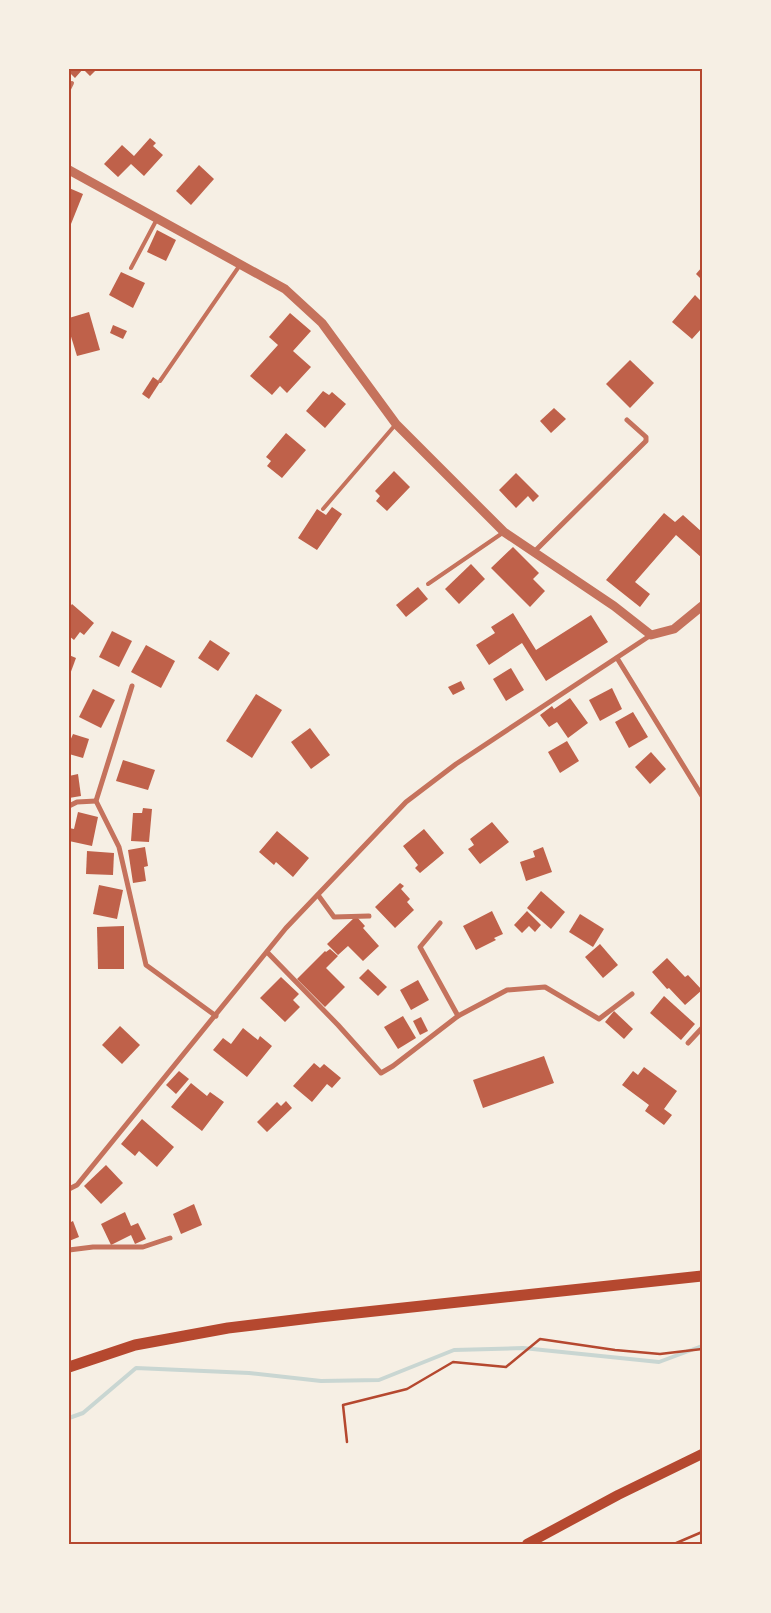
<svg xmlns="http://www.w3.org/2000/svg" width="771" height="1613" viewBox="0 0 771 1613" font-family="'Archivo Narrow',sans-serif">
<rect width="100%" height="100%" fill="#f6efe4"/>
<g fill="none" stroke-linecap="round" stroke-linejoin="round">
<polyline stroke="#c9d6d2" stroke-width="4" points="69,1418 83,1413 136,1368 249,1373 321,1381 379,1380 454,1350 523,1348 659,1362 702,1346"/>
</g>
<g fill="#bf614a">
<polygon points="69,69 97,69 90,76 83,69 75,78 69,72"/>
<polygon points="150,138 156,143 153,146 163,155 144,176 131,164 118,177 104,164 122,145 134,156"/>
<polygon points="199,165 214,179 191,205 176,191"/>
<polygon points="69,188 83,194 69,229"/>
<polygon points="157,230 176,240 166,261 147,252"/>
<polygon points="702,267 702,280 696,274"/>
<polygon points="121,272 145,283 133,308 109,295"/>
<polygon points="695,295 702,302 702,317 700,320 702,322 702,328 692,339 672,322"/>
<polygon points="89,312 100,350 77,356 69,330 69,318"/>
<polygon points="290,313 311,331 293,351 311,367 287,393 280,386 272,395 250,376 278,345 269,337"/>
<polygon points="113,325 127,331 123,339 110,333"/>
<polygon points="630,360 654,383 630,408 606,384"/>
<polygon points="153,377 160,382 149,399 142,394"/>
<polygon points="323,391 329,395 332,392 346,404 325,428 306,411"/>
<polygon points="554,408 566,419 551,433 540,421"/>
<polygon points="286,433 306,450 282,478 267,466 271,461 266,457"/>
<polygon points="394,471 410,487 387,511 376,501 380,496 375,491"/>
<polygon points="516,473 539,496 533,502 528,496 516,508 499,490"/>
<polygon points="332,507 342,514 317,550 298,538 317,509 326,515"/>
<polygon points="664,513 675,522 683,515 702,532 702,558 676,535 635,582 650,594 640,607 606,580"/>
<polygon points="513,547 539,573 533,579 545,591 530,607 491,568"/>
<polygon points="471,564 485,579 459,604 445,589"/>
<polygon points="418,587 428,599 406,617 396,605"/>
<polygon points="72,604 94,623 84,635 80,632 74,640 69,636 69,608"/>
<polygon points="513,613 536,650 591,615 608,642 546,681 522,643 489,665 476,645 495,633 491,627"/>
<polygon points="112,631 132,641 119,667 99,657"/>
<polygon points="210,640 230,653 218,671 198,658"/>
<polygon points="146,645 175,661 161,688 131,672"/>
<polygon points="69,655 76,658 69,677"/>
<polygon points="511,668 524,690 506,701 493,679"/>
<polygon points="461,681 465,689 453,695 448,687"/>
<polygon points="612,688 622,709 600,721 589,700"/>
<polygon points="93,689 115,700 101,728 79,717"/>
<polygon points="256,694 282,710 252,758 226,741"/>
<polygon points="570,698 588,723 568,738 557,722 549,727 540,715 552,706 554,709"/>
<polygon points="633,712 648,737 629,748 615,722"/>
<polygon points="310,728 330,755 311,769 291,742"/>
<polygon points="73,734 89,739 83,758 69,754 69,743"/>
<polygon points="567,741 579,761 560,773 548,752"/>
<polygon points="651,752 666,769 650,784 635,767"/>
<polygon points="123,760 155,770 148,790 116,781"/>
<polygon points="78,774 81,796 69,798 69,776"/>
<polygon points="143,808 152,809 149,842 131,841 133,813 142,813"/>
<polygon points="78,812 98,817 92,846 69,841 69,828 74,829"/>
<polygon points="492,822 509,842 480,864 468,849 474,845 470,839"/>
<polygon points="424,829 444,853 420,873 415,868 418,865 403,846"/>
<polygon points="277,831 309,858 293,877 276,862 274,865 259,852"/>
<polygon points="145,847 148,866 144,867 146,881 133,883 128,850"/>
<polygon points="543,847 552,872 526,881 520,862 535,857 533,851"/>
<polygon points="87,851 114,853 113,875 86,874"/>
<polygon points="400,883 404,886 401,889 410,899 407,902 414,910 395,928 375,907"/>
<polygon points="99,885 123,890 117,919 93,914"/>
<polygon points="541,891 565,912 551,929 527,908"/>
<polygon points="492,911 503,934 494,938 496,940 476,950 463,926"/>
<polygon points="527,911 541,925 535,932 529,926 522,933 514,925"/>
<polygon points="580,914 604,929 593,947 569,932"/>
<polygon points="356,916 365,926 363,928 379,946 363,961 348,946 338,955 327,944"/>
<polygon points="124,926 124,969 98,969 97,927"/>
<polygon points="600,944 618,965 603,978 585,957"/>
<polygon points="330,949 338,956 326,968 345,987 325,1007 297,979 325,951 326,952"/>
<polygon points="667,958 685,977 688,975 702,990 685,1005 669,988 667,989 652,972"/>
<polygon points="368,969 387,987 378,996 359,978"/>
<polygon points="281,977 299,994 293,1000 300,1007 285,1022 260,998"/>
<polygon points="418,980 429,1000 411,1010 400,990"/>
<polygon points="664,996 695,1024 681,1040 650,1013"/>
<polygon points="614,1011 633,1029 624,1039 605,1022"/>
<polygon points="403,1016 416,1038 398,1049 384,1027"/>
<polygon points="421,1017 428,1031 420,1035 413,1021"/>
<polygon points="120,1026 140,1045 122,1064 102,1045"/>
<polygon points="243,1028 258,1040 260,1036 272,1046 247,1077 213,1050 223,1038 231,1044"/>
<polygon points="544,1056 554,1083 483,1108 473,1080"/>
<polygon points="314,1063 320,1068 324,1064 341,1078 332,1088 327,1084 312,1102 293,1086"/>
<polygon points="644,1067 677,1091 664,1109 672,1115 664,1125 645,1111 649,1105 622,1085 633,1071 638,1075"/>
<polygon points="179,1071 189,1079 176,1094 166,1085"/>
<polygon points="191,1083 207,1096 210,1092 224,1102 202,1131 171,1107"/>
<polygon points="286,1101 292,1108 267,1132 257,1122 277,1102 281,1106"/>
<polygon points="142,1119 174,1147 157,1167 139,1151 135,1156 121,1144"/>
<polygon points="106,1165 123,1183 101,1204 84,1186"/>
<polygon points="194,1204 202,1225 181,1234 173,1214"/>
<polygon points="125,1212 131,1226 138,1223 146,1239 135,1244 131,1235 111,1245 101,1224"/>
<polygon points="73,1221 79,1237 69,1241 69,1223"/>
</g>
<g fill="none" stroke-linecap="round" stroke-linejoin="round">
<g stroke="#b5482f" stroke-width="2.5">
<polyline points="347,1442 343,1405 407,1389 453,1362 506,1367 540,1339 615,1350 660,1354 702,1349"/>
<polyline points="674,1544 702,1532"/>
</g>
<g stroke="#c5725c" stroke-width="4">
<polyline points="69,89 72,83"/>
<polyline points="131,268 157,219"/>
<polyline points="160,381 240,265"/>
<polyline points="323,509 396,424"/>
<polyline points="428,584 504,532"/>
</g>
<g stroke="#c5725c" stroke-width="5">
<polyline points="534,552 646,441 646,437 627,420"/>
<polyline points="617,658 702,796"/>
<polyline points="132,686 96,801 119,847 146,965 216,1016"/>
<polyline points="69,806 77,802 96,801"/>
<polyline points="318,895 334,917 369,916"/>
<polyline points="440,923 420,947 458,1016"/>
<polyline points="267,952 338,1025 381,1073 393,1066 458,1016 507,990 545,987 599,1019 632,994"/>
<polyline points="688,1043 702,1028"/>
<polyline points="69,1189 77,1185 286,928 406,802 456,764 651,635"/>
<polyline points="69,1250 93,1247 143,1247 170,1238"/>
</g>
<polyline stroke="#c5725c" stroke-width="9" points="69,170 285,289 322,323 396,424 504,532 614,606 651,635 674,629 702,606"/>
<polyline stroke="#b5482f" stroke-width="10" points="527,1544 618,1495 702,1454"/>
<polyline stroke="#b5482f" stroke-width="11" points="69,1367 135,1345 228,1328 319,1317 702,1276"/>
</g>
<rect width="771" height="1613" fill="none" stroke="#f6efe4" stroke-width="140"/>
<rect x="70" y="70" width="631" height="1473" fill="none" stroke="#b5482f" stroke-width="2"/>
</svg>
